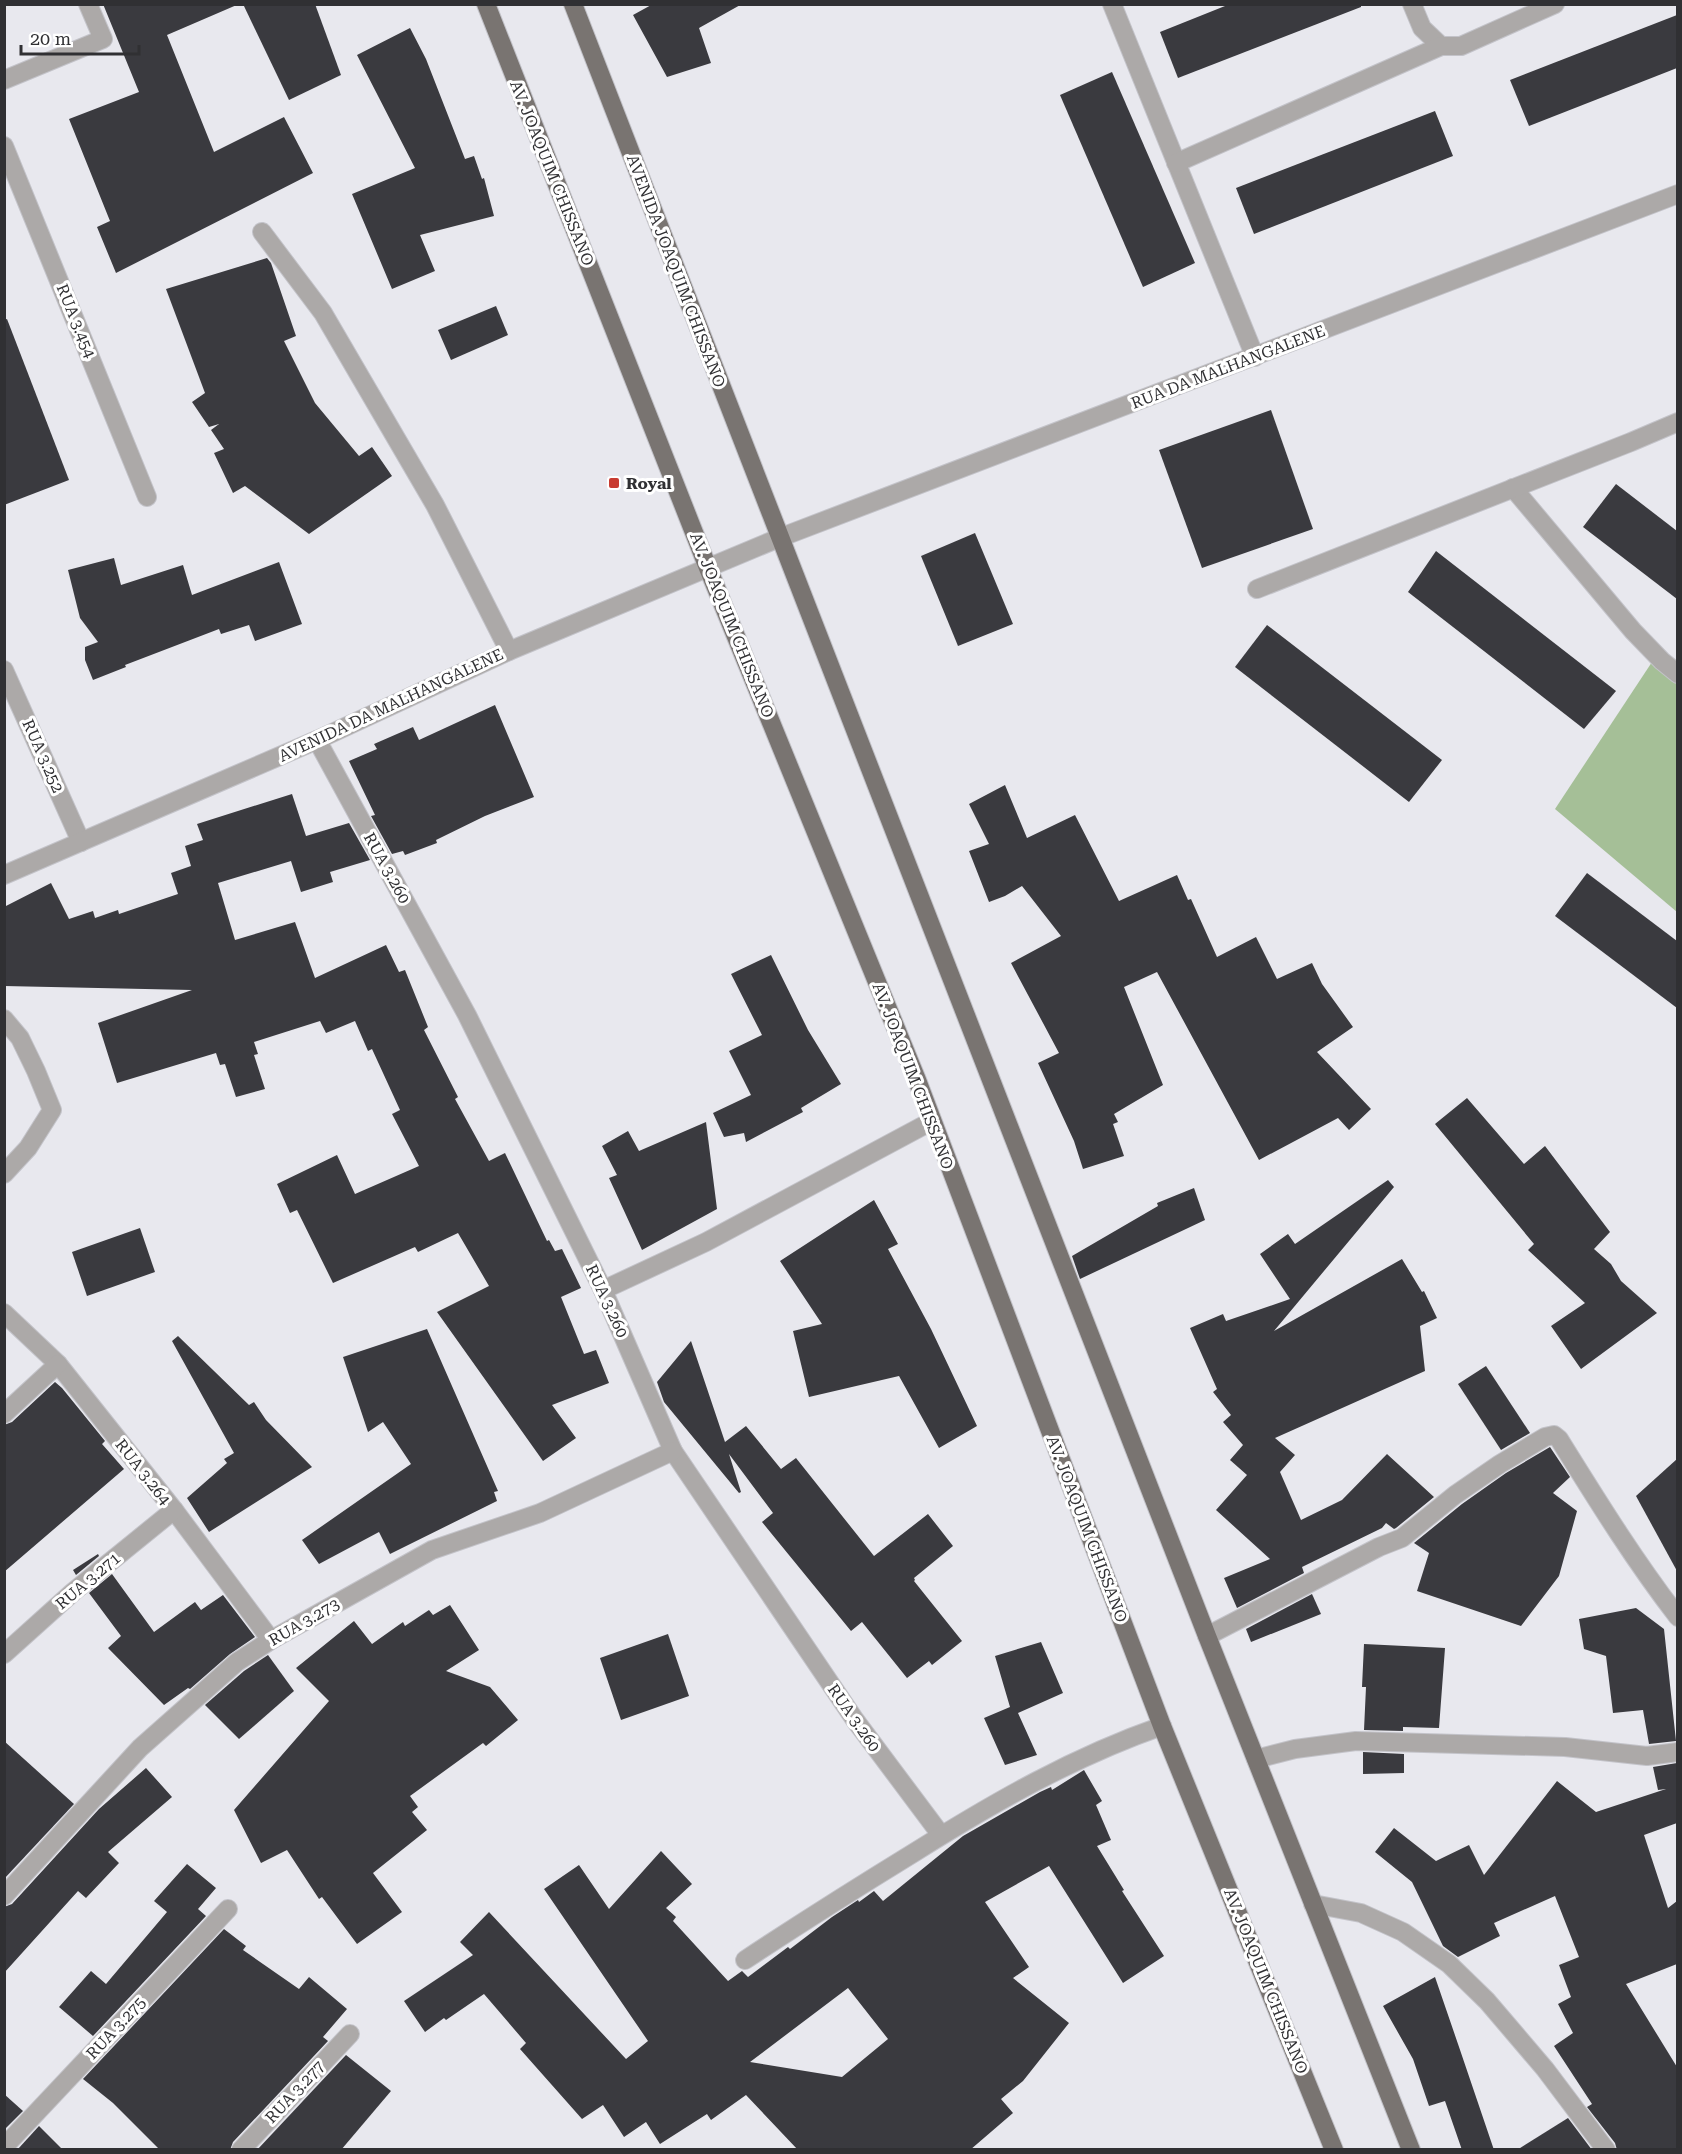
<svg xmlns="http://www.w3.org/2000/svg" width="1682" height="2154" viewBox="0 0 1682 2154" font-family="'Roboto Serif',serif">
<rect width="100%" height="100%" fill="#e8e8ee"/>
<polygon fill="#a5bf97" points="1652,662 1677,681 1677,912 1555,809"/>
<g fill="#3a3a3f" fill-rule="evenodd">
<polygon points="103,4 239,4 167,35 214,152 284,117 313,173 116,273 97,227 110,221 69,119 139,92"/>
<polygon points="243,4 315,4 341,75 289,100"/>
<polygon points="653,4 742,4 699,28 711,63 667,77 633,15"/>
<polygon points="1230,4 1361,4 1361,7 1178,78 1160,32"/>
<polygon points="1677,15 1677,68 1529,126 1510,80"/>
<polygon points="410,28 426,59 465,159 474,156 482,179 484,178 494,216 420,235 435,271 392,289 352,194 415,168 357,55"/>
<polygon points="1112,72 1195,263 1143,287 1060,95"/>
<polygon points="1435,111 1453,156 1254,234 1236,188"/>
<polygon points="267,258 271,263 296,336 284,341 315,403 359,456 372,447 392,476 309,534 245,486 233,493 214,453 224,449 211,430 219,424 209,427 192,402 205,393 166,289"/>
<polygon points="496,306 508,335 451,360 438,330"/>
<polygon points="7,319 69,480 4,505 4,320"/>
<polygon points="1271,410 1313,529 1202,568 1159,450"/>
<polygon points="1616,484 1677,531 1677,599 1583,527"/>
<polygon points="975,533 1013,624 958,646 921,556"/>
<polygon points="1436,551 1616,691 1584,729 1408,592"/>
<polygon points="114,558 121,585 183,565 192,595 279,562 302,624 255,641 249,625 221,634 219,629 125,665 126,667 93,680 85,660 85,647 98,642 80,618 68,570"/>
<polygon points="1267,625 1442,760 1409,802 1235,667"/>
<polygon points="495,705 534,797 485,816 436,840 437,843 405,855 403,851 392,854 371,816 375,815 349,761 377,749 374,744 413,727 419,740"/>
<polygon points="1005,785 1027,838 1075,815 1119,901 1177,875 1188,900 1191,899 1217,957 1256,937 1277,979 1312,963 1322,984 1353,1027 1317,1052 1371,1109 1349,1130 1338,1118 1259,1160 1157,972 1124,987 1163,1085 1114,1114 1118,1122 1113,1124 1124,1156 1083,1169 1074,1141 1038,1063 1059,1053 1011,963 1061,936 1022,886 1005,896 989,902 969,851 989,844 969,804"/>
<polygon points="292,794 306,836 349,823 370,860 330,872 333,882 301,892 291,861 218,883 235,940 295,922 315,978 386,945 399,972 405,970 428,1027 424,1030 458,1097 455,1099 489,1161 505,1153 547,1241 549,1240 555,1251 562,1249 581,1288 561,1297 584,1354 596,1350 609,1383 552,1405 576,1438 543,1461 437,1312 489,1286 458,1233 418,1252 415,1247 333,1283 297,1210 290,1213 277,1184 337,1155 355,1194 419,1166 392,1114 400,1110 372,1049 368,1051 355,1021 326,1033 320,1021 254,1042 258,1054 254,1055 265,1089 236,1097 225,1064 220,1065 216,1053 117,1083 98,1023 192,990 4,986 4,907 51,883 69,919 93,911 95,918 118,910 119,914 178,894 171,873 191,866 185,846 203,840 197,824"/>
<polygon points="1587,873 1677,941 1677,1008 1555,916"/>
<polygon points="771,955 808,1030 841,1084 801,1108 803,1112 746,1142 744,1133 724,1137 713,1113 751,1095 729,1051 762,1035 731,974"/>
<polygon points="1467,1098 1524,1164 1545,1146 1610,1232 1594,1249 1611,1264 1621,1281 1657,1313 1581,1369 1551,1326 1585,1303 1528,1250 1534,1244 1435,1124"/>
<polygon points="706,1122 717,1209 642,1250 609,1178 617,1175 602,1146 628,1131 639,1151"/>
<polygon points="1388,1180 1394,1187 1274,1331 1402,1259 1422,1292 1424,1291 1437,1318 1420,1326 1425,1371 1275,1438 1295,1455 1280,1472 1301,1520 1342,1500 1387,1454 1434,1497 1396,1528 1394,1529 1386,1523 1382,1528 1302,1567 1304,1573 1237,1608 1224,1578 1270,1559 1216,1510 1247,1475 1230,1460 1243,1445 1223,1422 1231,1415 1213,1392 1217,1389 1190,1328 1223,1314 1226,1321 1290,1299 1260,1254 1288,1234 1295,1244"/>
<polygon points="1194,1188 1205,1220 1080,1279 1072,1256 1158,1206 1157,1203"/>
<polygon points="874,1200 898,1244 888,1249 931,1329 977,1426 939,1448 899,1376 809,1397 793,1331 822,1324 780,1261"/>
<polygon points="140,1228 155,1272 87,1296 72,1252"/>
<polygon points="427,1329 498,1491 494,1492 497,1501 390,1554 379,1532 319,1564 302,1540 411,1464 383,1422 368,1432 343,1357"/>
<polygon points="178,1336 249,1405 254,1402 266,1420 312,1467 209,1532 187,1498 227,1463 224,1459 234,1453 172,1341"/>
<polygon points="691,1341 725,1442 746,1426 781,1469 796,1458 874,1556 928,1514 953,1546 914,1578 915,1580 914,1581 962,1641 932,1665 929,1661 907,1678 862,1622 851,1631 762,1522 773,1513 729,1454 741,1492 739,1493 664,1402 657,1382"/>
<polygon points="1486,1366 1530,1433 1501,1450 1458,1384"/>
<polygon points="55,1382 62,1388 105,1441 102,1444 124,1469 4,1572 4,1425 12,1422"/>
<polygon points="1550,1447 1570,1477 1553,1493 1577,1511 1559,1576 1521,1626 1417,1591 1429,1553 1414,1543 1462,1504 1506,1473"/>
<polygon points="1677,1459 1677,1571 1636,1496"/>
<polygon points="98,1554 99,1556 76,1575 73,1570"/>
<polygon points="112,1574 154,1632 195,1602 201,1610 223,1595 255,1637 230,1654 190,1689 188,1688 164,1705 108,1648 121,1636 89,1593"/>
<polygon points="1312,1594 1321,1614 1251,1642 1246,1629"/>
<polygon points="450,1605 479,1650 446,1671 490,1687 518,1720 486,1746 483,1743 410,1796 418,1807 412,1812 427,1830 373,1873 402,1912 357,1944 322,1897 319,1899 287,1850 261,1863 234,1810 329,1701 296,1668 354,1621 372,1644 403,1622 405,1626 429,1610 433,1615"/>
<polygon points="1636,1608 1664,1629 1676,1741 1649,1744 1643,1710 1613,1713 1606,1656 1584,1649 1579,1619"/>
<polygon points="668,1634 689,1696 621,1720 600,1658"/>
<polygon points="1041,1642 1063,1693 1018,1713 1037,1755 1005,1765 984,1718 1010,1707 995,1656"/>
<polygon points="1364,1644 1445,1648 1439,1728 1403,1727 1403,1731 1364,1730 1366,1687 1362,1687"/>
<polygon points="268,1655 294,1691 239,1739 205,1705 244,1671"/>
<polygon points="4,1741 74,1804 4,1879"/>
<polygon points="1363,1752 1404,1754 1404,1773 1363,1774"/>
<polygon points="1677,1763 1677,1823 1644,1835 1668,1908 1677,1901 1677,1964 1626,1984 1677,2067 1677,2150 1617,2150 1615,2143 1587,2107 1592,2104 1554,2046 1573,2033 1558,2004 1571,1997 1559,1965 1579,1957 1555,1896 1494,1923 1500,1936 1458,1957 1443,1946 1412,1882 1375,1852 1394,1828 1436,1861 1469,1845 1484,1875 1557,1781 1596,1812 1666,1789 1658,1790 1653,1767"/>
<polygon points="146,1768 172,1797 108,1852 119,1863 86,1898 78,1891 4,1973 4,1907 12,1904 99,1809"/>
<path d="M1084,1770L1102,1801L1096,1805L1111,1840L1097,1846L1124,1890L1122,1891L1164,1956L1123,1983L1049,1866L985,1902L1029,1967L1013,1978L1069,2023L1023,2081L1001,2099L1013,2113L970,2150H798L746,2095L711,2120L707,2114L660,2144L646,2122L624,2137L603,2105L582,2119L520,2049L526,2043L484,1994L446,2020L444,2018L425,2032L404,2001L473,1955L460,1942L489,1912L626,2059L648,2041L544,1889L579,1865L609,1909L661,1851L692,1884L666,1908L676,1917L673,1921L728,1981L742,1971L748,1977L788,1947L790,1949L832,1917L858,1900L859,1902L874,1891L883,1901L963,1836L1040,1792L1051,1787L1052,1790ZM848,1988L888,2039L842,2077L750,2062Z"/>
<polygon points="187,1864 216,1888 198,1909 206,1916 93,2036 59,2007 91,1971 106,1984 167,1912 154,1901"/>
<polygon points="224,1929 246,1946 243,1950 299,1989 309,1977 347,2009 323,2037 328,2041 233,2142 230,2150 160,2150 113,2103 83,2079"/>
<polygon points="1435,1977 1458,2044 1494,2150 1462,2150 1445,2101 1429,2106 1413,2059 1383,2006"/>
<polygon points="346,2055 391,2091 341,2150 257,2150"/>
<polygon points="4,2094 23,2111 4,2130"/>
<polygon points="1568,2118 1592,2150 1517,2150"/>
<polygon points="39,2126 63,2150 18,2149"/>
</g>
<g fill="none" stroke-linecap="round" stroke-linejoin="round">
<defs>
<g id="minor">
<polyline points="1112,4 1255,357"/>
<polyline points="1412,4 1422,28 1441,46"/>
<polyline points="4,80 103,39 88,4"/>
<polyline points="4,146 147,497"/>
<polyline points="1176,163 1441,46 1461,46 1555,4"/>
<polyline points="262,232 323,313 435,505 509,651"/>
<polyline points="1513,488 1633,631 1662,661 1678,674"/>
<polyline points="1257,589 1631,442 1678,422"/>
<polyline points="4,670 81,842"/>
<polyline points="317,740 467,1015 603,1290 673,1451 855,1720 941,1835"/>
<polyline points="4,875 317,740 509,651 779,538 1678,194"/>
<polyline points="4,1019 20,1038 36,1071 52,1110 28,1148 4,1174"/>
<polyline points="603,1290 706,1242 932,1121"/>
<polyline points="4,1313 58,1364 174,1510 271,1640"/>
<polyline points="4,1414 58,1364"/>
<path d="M1207,1636L1379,1547L1402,1538L1455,1495L1500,1464L1545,1437L1554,1435L1559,1439C1597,1500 1634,1560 1678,1617"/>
<polyline points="4,1654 73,1592 174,1510"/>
<polyline points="1256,1759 1295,1749 1356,1741 1565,1747 1647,1756 1678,1752"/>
<polyline points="4,1896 140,1748 237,1662 271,1640 432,1550 540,1513 673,1451"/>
<polyline points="1313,1904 1361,1913 1403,1932 1449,1964 1487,2001 1545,2069 1606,2150"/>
<path d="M745,1960C801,1923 858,1887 915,1852C995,1802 1073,1757 1162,1726"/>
<polyline points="4,2147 228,1909"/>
<polyline points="241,2150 350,2034"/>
</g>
<g id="major">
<polyline points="486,4 708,568 917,1080 1162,1726 1334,2150"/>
<polyline points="573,4 1207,1636 1411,2150"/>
</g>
</defs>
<use href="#minor" stroke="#c3c3c9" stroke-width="20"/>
<use href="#major" stroke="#c3c3c9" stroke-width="20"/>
<use href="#minor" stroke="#aca9a8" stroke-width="18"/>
<use href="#major" stroke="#797471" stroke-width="18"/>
</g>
<rect fill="#c83b30" stroke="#fff" stroke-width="2" x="608" y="477" width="12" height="12" rx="3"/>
<g text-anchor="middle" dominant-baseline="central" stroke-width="6" stroke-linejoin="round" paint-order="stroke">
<g font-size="16" fill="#303033" stroke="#fff">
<text transform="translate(552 173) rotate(68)">AV. JOAQUIM CHISSANO</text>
<text transform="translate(676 271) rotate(69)">AVENIDA JOAQUIM CHISSANO</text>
<text transform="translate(76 321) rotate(68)">RUA 3.454</text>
<text transform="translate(1228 367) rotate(-21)">RUA DA MALHANGALENE</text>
<text transform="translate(732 625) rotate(68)">AV. JOAQUIM CHISSANO</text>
<text transform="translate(391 705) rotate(-25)">AVENIDA DA MALHANGALENE</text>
<text transform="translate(43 756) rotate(66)">RUA 3.252</text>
<text transform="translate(387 868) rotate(61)">RUA 3.260</text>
<text transform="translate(913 1076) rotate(69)">AV. JOAQUIM CHISSANO</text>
<text transform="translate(607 1301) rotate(65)">RUA 3.260</text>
<text transform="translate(143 1472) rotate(52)">RUA 3.264</text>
<text transform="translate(1087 1529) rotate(69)">AV. JOAQUIM CHISSANO</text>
<text transform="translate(88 1581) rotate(-40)">RUA 3.271</text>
<text transform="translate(304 1622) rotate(-30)">RUA 3.273</text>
<text transform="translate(854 1718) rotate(55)">RUA 3.260</text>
<text transform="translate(1266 1981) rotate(68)">AV. JOAQUIM CHISSANO</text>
<text transform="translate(116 2028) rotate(-47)">RUA 3.275</text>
<text transform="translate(295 2092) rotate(-47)">RUA 3.277</text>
</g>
<g font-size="16" font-weight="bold" fill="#303033" stroke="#fff" text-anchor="start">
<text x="626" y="483">Royal</text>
</g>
</g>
<rect width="1682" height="2154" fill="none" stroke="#303033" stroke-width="12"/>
<path d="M21 45v9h118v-9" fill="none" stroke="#303033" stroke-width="3"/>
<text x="30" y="45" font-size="18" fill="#303033" stroke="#ffffff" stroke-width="4.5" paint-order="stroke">20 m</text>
</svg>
